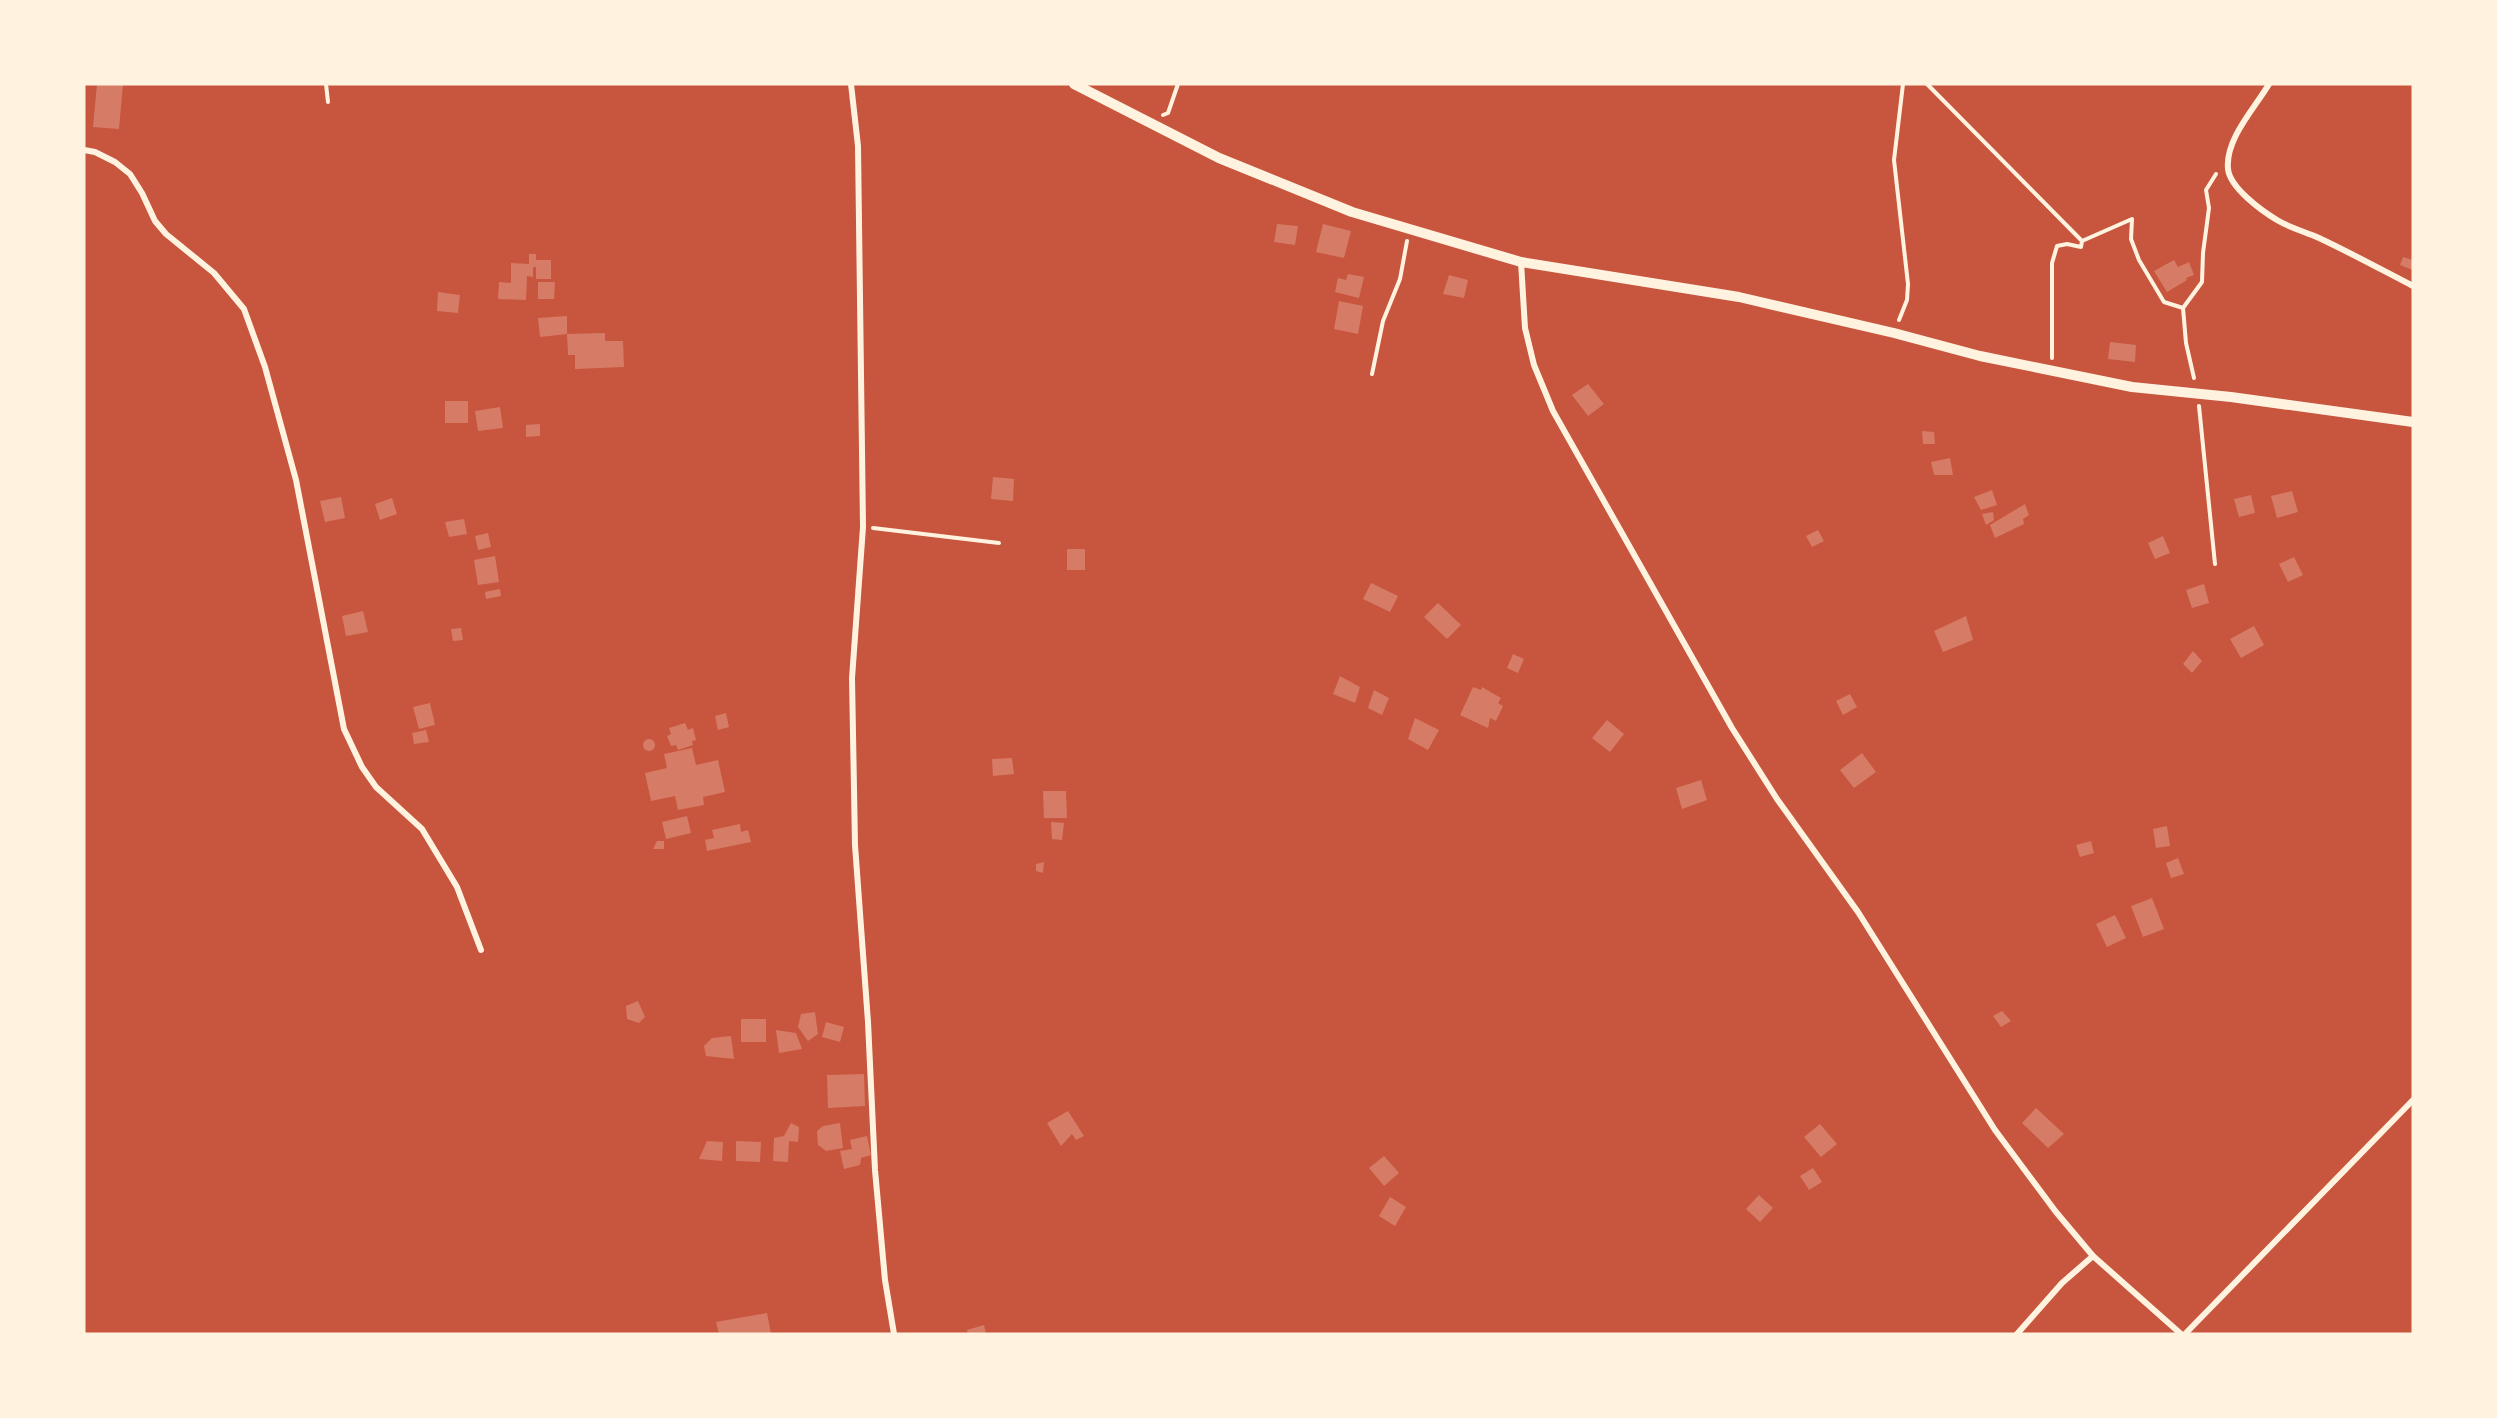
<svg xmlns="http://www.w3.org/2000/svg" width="2497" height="1418" viewBox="0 0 2497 1418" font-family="Montserrat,sans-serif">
<rect width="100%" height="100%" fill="#c8553d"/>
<g fill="#d67c66">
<polygon points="97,84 123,84 119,129 93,127"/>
<polygon points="1277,224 1298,226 1295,245 1274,242"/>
<polygon points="1323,224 1351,231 1344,258 1316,252"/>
<polygon points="529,254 536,254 536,260 551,260 551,279 536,279 536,267 533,267 533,277 527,276 526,300 498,299 499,282 511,283 511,263 529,264"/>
<polygon points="2403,257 2413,260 2413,270 2400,265"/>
<polygon points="2174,260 2178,267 2189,262 2194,275 2186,278 2187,280 2167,292 2154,271"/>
<polygon points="1348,274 1364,277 1359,298 1335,292 1338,278 1346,280"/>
<polygon points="1449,275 1468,280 1464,298 1443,294"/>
<polygon points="538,282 555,282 554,299 538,299"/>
<polygon points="438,292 460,295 458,313 437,311"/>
<polygon points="1339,301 1363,306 1358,334 1334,329"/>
<polygon points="567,316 567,334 605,333 605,341 623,341 624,367 575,369 575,355 568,355 567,334 540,337 538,318"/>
<polygon points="2110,342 2136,345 2135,362 2108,359"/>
<polygon points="1588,384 1604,404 1588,416 1572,395"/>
<rect x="445" y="401" width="23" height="22"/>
<polygon points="500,407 503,428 478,431 475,411"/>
<polygon points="540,424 540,436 526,437 526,425"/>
<polygon points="1922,431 1934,432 1935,444 1923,444"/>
<polygon points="1950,458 1953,475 1934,475 1931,462"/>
<polygon points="993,477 1014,479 1013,501 991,499"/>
<polygon points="1992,490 1997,505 1981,510 1974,497"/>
<polygon points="2292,491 2298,512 2277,518 2271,496"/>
<polygon points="2251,495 2255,513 2239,517 2234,499"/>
<polygon points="341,497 345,518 325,522 320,501"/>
<polygon points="392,498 397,514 380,520 375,504"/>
<polygon points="2025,504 2029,515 2023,519 2024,524 1995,538 1990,525"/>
<polygon points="1993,512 1994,520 1986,525 1982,514"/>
<polygon points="464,519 467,534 449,537 445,522"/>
<polygon points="1818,530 1824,541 1812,547 1806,536"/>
<polygon points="488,533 491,547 478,550 475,536"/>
<polygon points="2163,536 2170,553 2155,559 2148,543"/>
<rect x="1067" y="549" width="18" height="21"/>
<polygon points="495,556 499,582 478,585 474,560"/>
<polygon points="2294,557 2303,575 2288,582 2279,564"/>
<polygon points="1371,583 1398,596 1390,612 1363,599"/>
<polygon points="2204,584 2209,603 2192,608 2186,590"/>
<polygon points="500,589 501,596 486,599 485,592"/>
<polygon points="1438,603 1461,625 1447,639 1424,617"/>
<polygon points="363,611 368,632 346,636 342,616"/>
<polygon points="1966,616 1973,640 1943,652 1934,631"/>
<polygon points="2254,626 2264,645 2241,658 2230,639"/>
<polygon points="461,628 463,640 453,641 451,629"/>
<polygon points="2193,651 2202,661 2192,673 2183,664"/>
<polygon points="1513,654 1524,659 1518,673 1507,668"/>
<polygon points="1340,676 1360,687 1355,703 1333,694"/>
<polygon points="1473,687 1481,690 1482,687 1501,698 1498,703 1503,706 1496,721 1490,718 1488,728 1460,715"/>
<polygon points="1374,690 1389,698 1382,715 1368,708"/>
<polygon points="1850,694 1857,707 1843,715 1836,701"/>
<polygon points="430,703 435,725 419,729 413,707"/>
<polygon points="726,713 729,727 718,730 715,716"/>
<polygon points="1415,718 1439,730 1428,750 1408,739"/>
<polygon points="1607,720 1624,734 1610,752 1592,738"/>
<polygon points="685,723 688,730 693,728 696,740 692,741 693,745 678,750 676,745 671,746 667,736 671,734 669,728"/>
<polygon points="426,730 429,742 414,744 412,733"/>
<circle cx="649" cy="745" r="6"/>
<polygon points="692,748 696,765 718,760 725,792 703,797 704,805 678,810 675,796 651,801 645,773 667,768 664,754"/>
<polygon points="1862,753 1876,772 1854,788 1840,770"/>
<polygon points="1012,758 1014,774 993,776 992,759"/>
<polygon points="1701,780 1707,800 1682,809 1676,788"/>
<polygon points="1043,791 1066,791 1067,818 1044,818"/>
<polygon points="687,816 691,833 666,839 662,822"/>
<polygon points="1051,822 1064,823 1062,840 1052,839"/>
<polygon points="740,824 741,832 748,830 751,842 707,851 705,840 714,838 712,830"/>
<polygon points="2167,826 2170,846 2156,848 2153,829"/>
<polygon points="657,841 664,841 664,849 653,849"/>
<polygon points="2091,841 2094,853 2080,857 2076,845"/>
<polygon points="2178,858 2184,874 2171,878 2166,863"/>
<polygon points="1044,862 1043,873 1036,871 1036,864"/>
<polygon points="2152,898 2164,929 2143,937 2131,906"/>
<polygon points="2115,915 2126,938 2107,947 2096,924"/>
<polygon points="638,1001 645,1017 639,1023 627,1019 626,1006"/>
<polygon points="2002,1011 2011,1021 2001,1027 1993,1016"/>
<polygon points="815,1012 818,1034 808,1041 798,1027 801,1014"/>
<rect x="741" y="1019" width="25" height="23"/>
<polygon points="826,1022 844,1027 840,1042 822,1037"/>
<polygon points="776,1030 796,1033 802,1049 779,1053"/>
<polygon points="731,1036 734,1059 706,1056 704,1046 712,1038"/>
<polygon points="864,1074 865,1106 828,1108 827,1075"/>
<polygon points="2036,1108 2064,1134 2048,1148 2022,1123"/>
<polygon points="1068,1111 1084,1136 1076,1140 1072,1134 1061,1146 1047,1123"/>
<polygon points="791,1123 799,1127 798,1142 789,1141 788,1162 773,1161 774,1138 784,1136"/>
<polygon points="840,1123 843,1148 826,1151 818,1145 817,1131 823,1126"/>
<polygon points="1820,1124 1837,1144 1821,1157 1804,1137"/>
<polygon points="867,1136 871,1155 861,1158 860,1165 844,1169 840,1151 852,1149 850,1140"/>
<polygon points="707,1141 723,1142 722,1161 699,1159"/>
<polygon points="736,1141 761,1142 760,1162 736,1161"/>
<polygon points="1384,1156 1399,1173 1384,1186 1369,1168"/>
<polygon points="1813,1168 1822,1182 1809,1190 1800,1176"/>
<polygon points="1759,1195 1773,1208 1760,1222 1746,1209"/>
<polygon points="1390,1197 1406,1207 1395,1226 1379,1216"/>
<polygon points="767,1313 771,1334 719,1334 716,1322"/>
<polygon points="984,1325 986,1334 968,1334 967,1330"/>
</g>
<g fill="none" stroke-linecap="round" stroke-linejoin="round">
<g stroke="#fff3e0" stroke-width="4">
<polyline points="326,84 328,102"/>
<polyline points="1927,84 2082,241 2081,247 2067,244 2057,246 2052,263 2052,358"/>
<polyline points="1163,115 1168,113 1178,84"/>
<polyline points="2082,241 2132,219 2131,239 2139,260 2164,302 2183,308"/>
<polyline points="1899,320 1907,300 1908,284 1894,160 1903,84"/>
<polyline points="1372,374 1383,321 1400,279 1407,241"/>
<polyline points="2194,378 2186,343 2183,308 2202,282 2203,253 2209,208 2206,190 2216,174"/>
<polyline points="2199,406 2215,564"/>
<polyline points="873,528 999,543"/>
</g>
<g stroke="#fff3e0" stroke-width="6">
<polyline points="851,84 858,146 863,527 852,678 855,845 868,1022 875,1170 885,1280 894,1334"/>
<path d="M2269,84C2255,108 2225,139 2228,169C2230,188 2262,211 2277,220C2290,228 2306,232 2319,238C2351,253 2382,270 2413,286"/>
<polyline points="84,150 95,152 115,162 130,174 142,193 155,221 166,234 214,273 244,309 265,367 296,480 344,729 362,767 376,787 422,829 457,887 481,950"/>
<polyline points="1521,262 1525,328 1534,365 1553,411 1732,728 1777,799 1858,912 1995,1130 2056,1212 2093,1256 2181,1334"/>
<polyline points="2017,1334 2062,1283 2093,1256"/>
<polyline points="2185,1334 2413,1100"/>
</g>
<polyline stroke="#fff3e0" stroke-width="10" points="1074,84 1219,158 1352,212 1521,262 1739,297 1894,333 1980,356 2132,387 2231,397 2413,422"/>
</g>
<rect width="2497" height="1418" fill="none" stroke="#fff3e0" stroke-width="171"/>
</svg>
